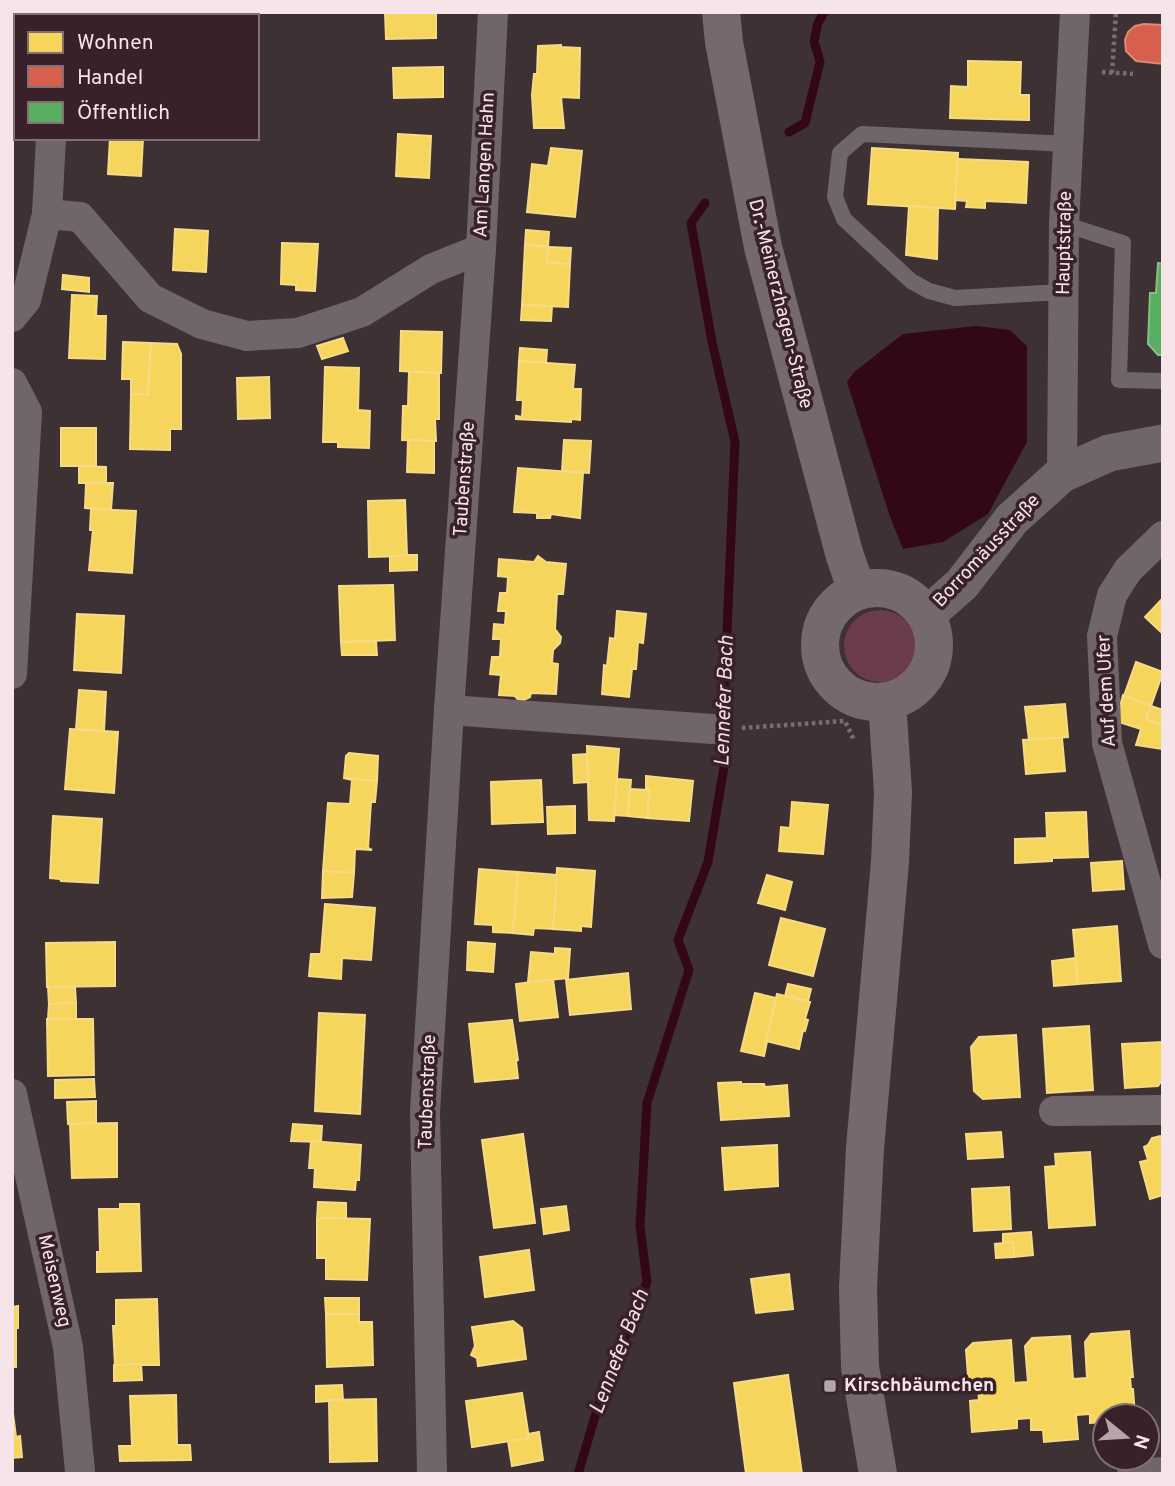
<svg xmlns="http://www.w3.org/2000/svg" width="1175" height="1486" viewBox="0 0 1175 1486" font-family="Overpass,sans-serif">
<rect width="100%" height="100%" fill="#3d3134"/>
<circle fill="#6c3c4b" cx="880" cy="646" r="36"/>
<polygon fill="#320819" points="976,326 1010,330 1027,346 1027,442 988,514 943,542 903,549 890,517 847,382 854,372 903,334"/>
<g fill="#f6d55c" stroke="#f6da86" stroke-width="2">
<rect x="119" y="12" width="39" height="4"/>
<polygon points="385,12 436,12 436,38 386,39"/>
<polygon points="561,45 561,47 580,48 579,98 561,97 564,128 534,128 532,95 534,74 537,74 538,46"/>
<polygon points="968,61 1021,62 1020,95 1029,95 1029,120 950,118 951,86 968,87"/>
<polygon points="443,67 443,97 394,98 393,68"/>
<polygon points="398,134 431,136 429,178 396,176"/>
<polygon points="110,138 143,138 141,176 108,174"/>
<polygon points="551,148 582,151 575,217 527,212 532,164 548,166"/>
<polygon points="872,148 958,153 955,209 868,204"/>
<polygon points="958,159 1028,162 1026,203 985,201 985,208 966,207 967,201 955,200"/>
<polygon points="909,206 938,208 937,259 906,255"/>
<polygon points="175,229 208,231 206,272 173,270"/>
<polygon points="526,230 549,232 548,247 525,245"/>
<polygon points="282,243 318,244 315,291 296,290 296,285 281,284"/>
<polygon points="525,245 548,247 547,262 570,264 568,307 522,305"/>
<polygon points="548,247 571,248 570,264 547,262"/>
<polygon points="63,275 89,278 89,292 62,289"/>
<polygon points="72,295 97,296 96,316 106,316 105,359 69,358"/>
<polygon points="522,305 552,306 551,321 521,320"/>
<polygon points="401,331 442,332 441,373 400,371"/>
<polygon points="343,338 348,351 322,359 317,346"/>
<polygon points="123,342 151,343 148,395 131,394 131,379 122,379"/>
<polygon points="151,343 177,344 181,354 181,429 170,429 170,450 130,449 131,394 148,395"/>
<polygon points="520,348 547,350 546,363 519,361"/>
<polygon points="519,361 575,365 573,389 581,389 580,420 571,419 571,422 516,419 516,416 522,417 523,400 517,400"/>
<polygon points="325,367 359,368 358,410 370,411 369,448 338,447 338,442 323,442"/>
<polygon points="409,372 439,373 439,419 435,419 436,441 402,440 403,406 408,406"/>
<polygon points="269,377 270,418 238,419 237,378"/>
<rect x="61" y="428" width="35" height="38"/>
<polygon points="408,440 434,441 434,473 407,472"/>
<polygon points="564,440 591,441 589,473 562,471"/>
<polygon points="79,466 106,467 106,483 79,483"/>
<polygon points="518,468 583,473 580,518 551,514 550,518 537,518 537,513 514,512"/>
<polygon points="86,483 113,483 111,510 85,508"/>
<polygon points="405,500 407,556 369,557 368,501"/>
<polygon points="91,509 136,511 132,573 89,570 93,530 90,530"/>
<polygon points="407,555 417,555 417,570 390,571 390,557"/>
<polygon points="538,556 546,562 566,564 563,594 557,594 555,629 561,637 560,643 553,650 552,663 558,664 556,694 531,693 530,697 520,702 515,696 499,695 501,675 490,674 492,657 500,657 501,639 493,639 494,624 505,625 506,611 498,611 500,593 507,593 508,577 498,576 499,559 534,562"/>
<polygon points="393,585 395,640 341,642 339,586"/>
<polygon points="1163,598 1163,634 1145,617"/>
<polygon points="617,611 646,614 643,643 638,642 636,669 632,669 629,697 602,694 604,665 607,666 610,638 615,639"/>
<polygon points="77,614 124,616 121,673 74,670"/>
<polygon points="376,641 377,655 342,655 341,642"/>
<polygon points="1136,662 1163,672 1151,706 1124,696"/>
<polygon points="79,690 106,692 104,731 76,729"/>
<polygon points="1123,695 1151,706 1146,719 1163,725 1163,749 1136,745 1141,729 1116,721"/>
<polygon points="1065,704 1068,737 1029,740 1025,707"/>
<polygon points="1151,706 1163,710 1163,725 1146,719"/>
<polygon points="70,729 118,732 114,793 65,789"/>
<polygon points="1062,738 1065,771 1026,774 1023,740"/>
<polygon points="587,746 619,749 614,821 589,820"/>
<polygon points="349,753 378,756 377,781 344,778 346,756"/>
<polygon points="587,754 588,782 574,783 573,755"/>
<polygon points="646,776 693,781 689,821 647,818 649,790 646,790"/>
<polygon points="344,778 377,781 375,802 371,802 368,848 372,850 355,849 354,873 323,871 328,803 350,804 352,780"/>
<polygon points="617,779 631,780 628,816 614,815"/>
<polygon points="541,780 543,822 492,824 491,782"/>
<polygon points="630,789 649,790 647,818 628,816"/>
<polygon points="792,802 828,805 823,854 779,851 781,827 790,828"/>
<polygon points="575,806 575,833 548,834 547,807"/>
<polygon points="1086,812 1088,857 1052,858 1052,861 1015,863 1015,839 1047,838 1046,813"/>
<polygon points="53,816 102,819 98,883 61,881 60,879 50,878"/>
<polygon points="1122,861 1124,889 1093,891 1091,863"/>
<polygon points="557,868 595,871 591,927 581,926 581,931 553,929"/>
<polygon points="479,869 518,872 513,933 493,932 493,925 475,924"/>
<polygon points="323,871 354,873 352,897 322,898"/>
<polygon points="518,872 557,875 553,929 534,928 533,935 513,933"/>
<polygon points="767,875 792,882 785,910 758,903"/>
<polygon points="325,904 375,908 371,960 342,958 341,979 309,976 311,954 321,954"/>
<polygon points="781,918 825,929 813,976 769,965"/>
<polygon points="1117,926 1121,981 1078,984 1073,930"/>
<polygon points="115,942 115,986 47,987 46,943"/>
<polygon points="468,942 495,944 493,972 467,970"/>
<polygon points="555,948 570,949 568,978 528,982 531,952 555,954"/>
<polygon points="1075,958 1078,984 1054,986 1052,961"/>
<polygon points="628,973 631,1009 570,1015 566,980"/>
<polygon points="553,979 558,1017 520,1021 516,984"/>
<polygon points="788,984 811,989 808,1001 785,996"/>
<polygon points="48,987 75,987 76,1003 49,1004"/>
<polygon points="755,993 776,998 764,1056 741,1051"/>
<polygon points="777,994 810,1002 805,1019 808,1020 805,1031 803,1030 799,1049 766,1041"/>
<polygon points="76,1003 76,1019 48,1019 49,1004"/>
<polygon points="319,1013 365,1015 360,1114 315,1111"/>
<polygon points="47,1019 93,1019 94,1075 48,1076"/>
<polygon points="512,1020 518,1060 516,1061 518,1078 475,1082 469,1024"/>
<polygon points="1089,1026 1093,1090 1047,1093 1043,1029"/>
<polygon points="1016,1035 1020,1097 983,1099 974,1091 971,1047 979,1037"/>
<polygon points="1163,1042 1163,1079 1158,1086 1125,1088 1122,1044"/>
<polygon points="94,1079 95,1097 55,1098 55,1080"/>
<polygon points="741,1082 741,1084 764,1084 765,1087 787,1085 789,1116 721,1120 718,1083"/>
<polygon points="96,1101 96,1123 68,1124 67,1102"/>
<polygon points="117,1123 117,1177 72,1178 70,1124"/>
<polygon points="293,1124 322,1126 321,1142 291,1141"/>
<polygon points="1001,1132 1003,1157 968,1159 966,1134"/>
<polygon points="523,1134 535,1223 494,1228 482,1140"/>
<polygon points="1160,1136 1163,1138 1163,1195 1150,1199 1140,1162 1148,1160 1144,1147 1148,1145 1152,1138"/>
<polygon points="311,1141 361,1145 359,1180 356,1180 355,1190 314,1187 315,1168 309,1168"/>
<polygon points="777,1145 778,1186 725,1190 722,1148"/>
<polygon points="1090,1152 1095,1225 1049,1228 1045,1167 1056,1166 1055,1154"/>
<polygon points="1009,1187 1011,1229 974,1231 972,1189"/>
<polygon points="318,1202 346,1203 346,1219 317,1220"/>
<polygon points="120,1204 139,1204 141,1271 97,1272 97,1252 100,1252 99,1209 120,1209"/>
<polygon points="566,1206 569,1230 544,1234 541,1209"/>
<polygon points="324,1218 370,1219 367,1280 326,1279 326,1258 317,1258 317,1220"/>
<polygon points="1031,1232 1033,1255 1014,1257 1013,1242 1003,1243 1003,1234"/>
<polygon points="1013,1242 1014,1257 996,1258 995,1244"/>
<polygon points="529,1250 534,1290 485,1297 480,1257"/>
<polygon points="789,1274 793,1309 756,1313 751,1279"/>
<polygon points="325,1298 359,1298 359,1314 326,1314"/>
<polygon points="157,1299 159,1365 115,1365 113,1326 116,1326 116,1300"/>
<polygon points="18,1306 18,1328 16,1328 16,1367 12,1367 12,1307"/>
<polygon points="326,1314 359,1314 359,1322 372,1322 373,1365 327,1367"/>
<polygon points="513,1321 522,1328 526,1359 478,1366 477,1358 471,1355 475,1346 472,1327"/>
<polygon points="1129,1331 1133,1377 1130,1377 1131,1389 1133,1389 1135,1416 1105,1416 1105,1422 1090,1423 1090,1414 1076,1415 1078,1439 1044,1442 1043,1430 1031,1430 1031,1418 1017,1419 1017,1428 972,1432 970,1401 979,1400 978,1388 969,1388 966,1350 973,1343 1011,1340 1014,1383 1028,1382 1025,1346 1032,1338 1070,1336 1073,1379 1087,1378 1085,1342 1091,1334"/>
<polygon points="141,1364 142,1380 114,1381 114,1365"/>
<polygon points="788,1375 802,1474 746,1474 734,1383"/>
<polygon points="342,1385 343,1400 316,1402 316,1386"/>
<polygon points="522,1393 529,1438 472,1447 466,1401"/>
<polygon points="176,1395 177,1445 190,1445 191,1460 120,1461 119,1446 132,1446 130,1396"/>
<polygon points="376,1399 377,1461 330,1462 329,1400"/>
<polygon points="12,1406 16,1437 20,1436 22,1457 12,1458"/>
<polygon points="539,1432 543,1460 512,1466 508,1441 529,1438 528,1434"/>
</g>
<polygon fill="#d6604d" stroke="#df887c" stroke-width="2" points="1144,24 1163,25 1163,64 1136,61 1126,51 1125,40 1128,32 1135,26"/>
<polygon fill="#5aae61" stroke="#88be8a" stroke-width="2" points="1158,263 1163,264 1163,355 1158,355 1148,344 1150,293 1156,293"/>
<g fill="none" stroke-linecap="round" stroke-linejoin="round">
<g stroke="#320819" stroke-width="9">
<polyline points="789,132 805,123 820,62 814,41 818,23 824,12"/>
<polyline points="578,1474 599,1403 647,1282 640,1226 647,1103 689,970 678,940 708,862 726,755 724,702 735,442 712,342 691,223 705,203"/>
</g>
<g stroke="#776d70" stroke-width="4.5" stroke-dasharray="3.5 3.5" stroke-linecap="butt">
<polyline points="1102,72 1133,74"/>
<polyline points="1112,73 1116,12"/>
<polyline points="742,728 845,721 854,740"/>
</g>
<g stroke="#706669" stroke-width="16">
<polyline points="1064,224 1123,243 1119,380 1163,381"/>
<polyline points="1063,292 955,298 929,291 911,281 844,219 835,197 840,153 862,134 1068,144"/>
</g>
<g stroke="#706669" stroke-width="30">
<polyline points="59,16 59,12"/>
<polyline points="47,214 80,217 150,298 202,324 247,336 298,333 362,312 431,269 481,249"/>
<polyline points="12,317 26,300 47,214 51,138"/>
<polyline points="12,383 27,412 12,674"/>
<polyline points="1062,474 1064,224 1075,12"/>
<polyline points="1163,536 1128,570 1112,595 1102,636 1107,743 1163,944"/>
<polyline points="449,710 713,729"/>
<polyline points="12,1094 68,1347 80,1471"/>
<polyline points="1054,1111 1163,1110"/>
<polyline points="432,1474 425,1112 449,710 481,249 493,12"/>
<polyline points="1132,1474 1163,1472"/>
</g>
<polyline stroke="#706669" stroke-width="37" points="927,615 962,584 1012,519 1062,474 1109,453 1163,443"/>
<g stroke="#76696d" stroke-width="38">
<polyline points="721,12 724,42 763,247 844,553 857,591"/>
<circle cx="877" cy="645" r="57"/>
<polyline points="878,1474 860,1367 858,1287 865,1148 890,862 893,792 887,701"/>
</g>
</g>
<rect fill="#b5a6aa" stroke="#382128" stroke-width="2.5" x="823" y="1379" width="14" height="14" rx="3.5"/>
<g text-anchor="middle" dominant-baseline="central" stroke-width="7" stroke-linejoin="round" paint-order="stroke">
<g font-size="19" fill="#f5e5e9" stroke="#382128">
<text transform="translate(485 165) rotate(-87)">Am Langen Hahn</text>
<text transform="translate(1065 243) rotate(-89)">Hauptstraße</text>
<text transform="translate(780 304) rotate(76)">Dr.-Meinerzhagen-Straße</text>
<text transform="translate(465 479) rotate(-86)">Taubenstraße</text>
<text transform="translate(987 551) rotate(-47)">Borromäusstraße</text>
<text transform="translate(1107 691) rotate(-93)">Auf dem Ufer</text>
<text transform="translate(428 1092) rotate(-88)">Taubenstraße</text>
<text transform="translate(54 1281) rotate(77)">Meisenweg</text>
</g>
<g font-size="19" font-weight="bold" fill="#f5e5e9" stroke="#382128" text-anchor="start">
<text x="844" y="1386">Kirschbäumchen</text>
</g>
<g font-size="21" font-style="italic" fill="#f7dde3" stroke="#382128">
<text transform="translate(725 701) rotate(-88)">Lennefer Bach</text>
<text transform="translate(620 1352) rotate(-69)">Lennefer Bach</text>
</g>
</g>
<rect width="1175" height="1486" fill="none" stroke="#f5e5e9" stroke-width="28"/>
<rect x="14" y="14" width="245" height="126" fill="#382128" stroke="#846f75" stroke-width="2"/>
<rect x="28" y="32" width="35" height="21" fill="#f6d55c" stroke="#846f75" stroke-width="2"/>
<text x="77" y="49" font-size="21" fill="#f5e5e9">Wohnen</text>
<rect x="28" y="66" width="35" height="21" fill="#d6604d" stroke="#846f75" stroke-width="2"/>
<text x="77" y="84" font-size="21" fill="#f5e5e9">Handel</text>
<rect x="28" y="102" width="35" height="21" fill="#5aae61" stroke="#846f75" stroke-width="2"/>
<text x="77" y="119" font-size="21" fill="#f5e5e9">Öffentlich</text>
<g transform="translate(1126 1437) rotate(108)"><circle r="33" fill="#382128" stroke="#846f75" stroke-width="2"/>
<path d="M0-5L12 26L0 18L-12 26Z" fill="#b5a6aa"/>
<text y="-10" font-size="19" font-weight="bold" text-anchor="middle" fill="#f5e5e9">N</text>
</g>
</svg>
